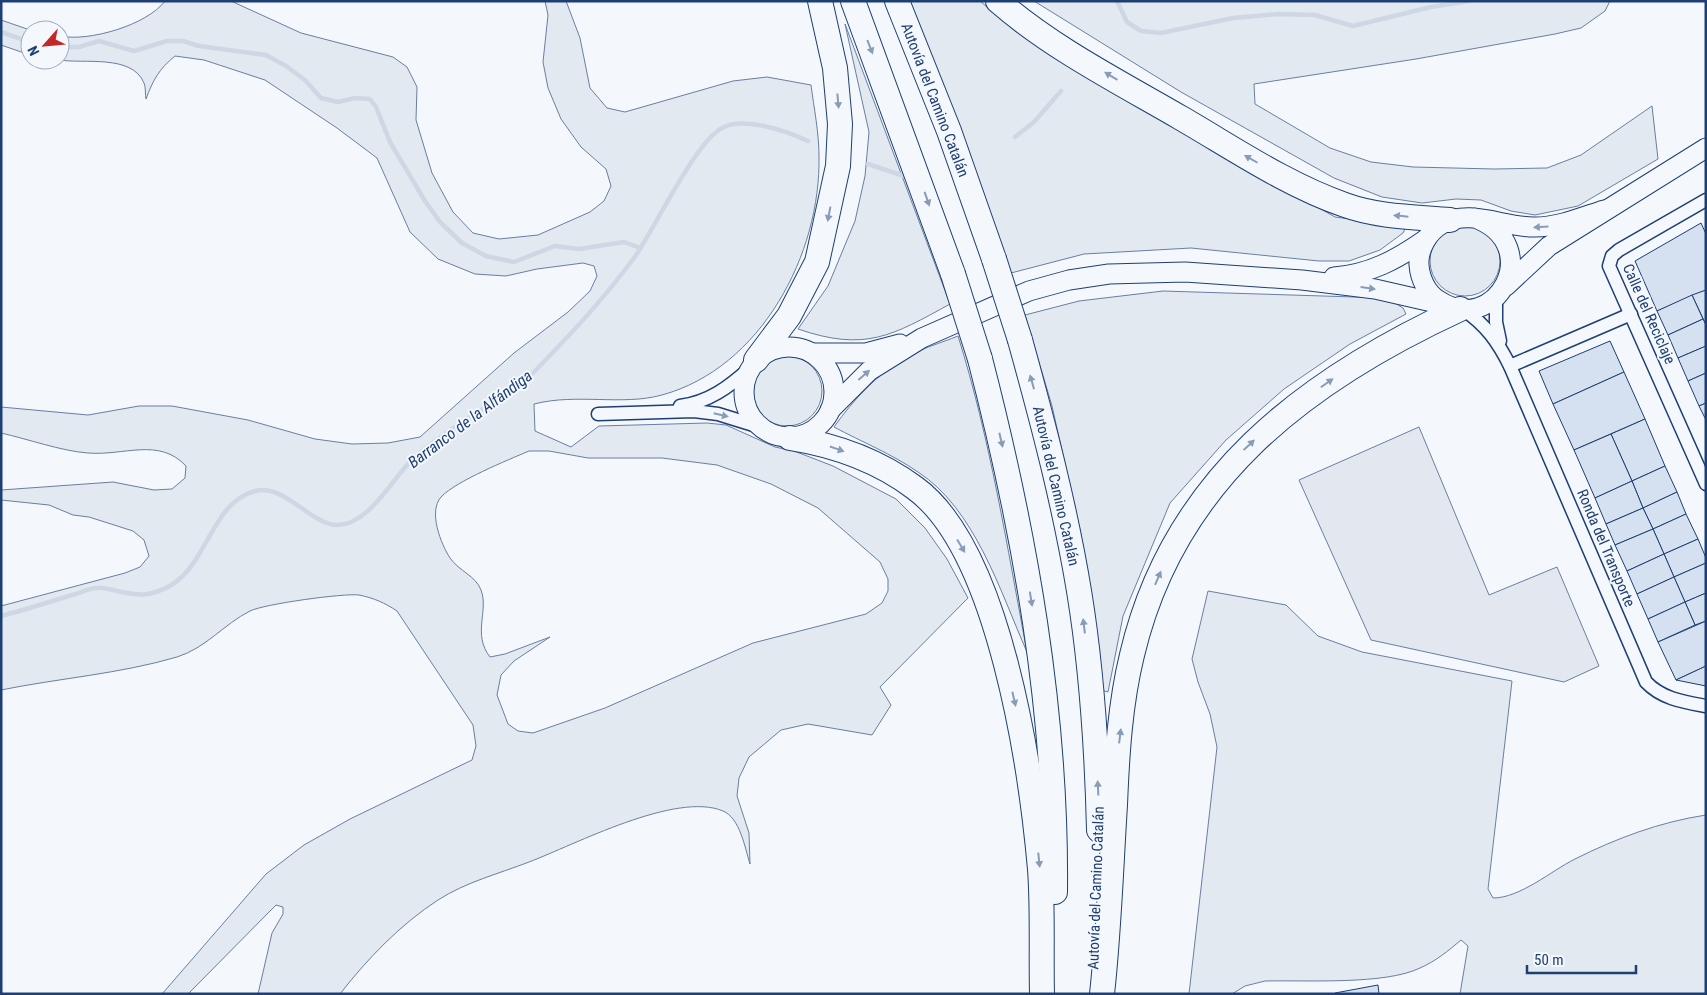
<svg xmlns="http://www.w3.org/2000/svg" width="1707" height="995" viewBox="0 0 1707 995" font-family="'Roboto Condensed',sans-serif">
<rect width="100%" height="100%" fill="#f4f7fb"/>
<g fill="#e3e9f0" stroke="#687fa3" fill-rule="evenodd">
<path d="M165,1H231L301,33L393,57L407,67L417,87L416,120L432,173L453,212L473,233L499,239L538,235L590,212L604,201L611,186L606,169L581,147L561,119L548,88L543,62L548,15L545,1H566L580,38L590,88L607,108L625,112L733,81L767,77L811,85C814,108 819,133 819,156C821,254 761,368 662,395C622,406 577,393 534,404L535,431L571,447L599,426L707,423L726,425L775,447L794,451L833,466L896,499L925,528L947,559L968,598L880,687L891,705L872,735L808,724L781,730L749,757L739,778L737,796L749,833L750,864C745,848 740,818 723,811C676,791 574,845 529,862C498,874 466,882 438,900C401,924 367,959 340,994H258L272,933L283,914V907L276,905L188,994H162L266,874L304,845L350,819L472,760L476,746L473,725L397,611C385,603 374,598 359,595C344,593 264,604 250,611C224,624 206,648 177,657C119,674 60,678 1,690V606L125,573L140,567L149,556L144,540L133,531L89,517L73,515L49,505L1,500V490L113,482L154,490L172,489L185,478L186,466C159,437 124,456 88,453C61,451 28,439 1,433V407L88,415L139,406H172L248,420L315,439L352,444L388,443L420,437L514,353L568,312L590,291L597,276L594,266L583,263L537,269L506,276L475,274L438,259L410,232L377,158L337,128L265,80L204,60L175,56C159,69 153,80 146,99C145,95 146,87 144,83C132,54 84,64 60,60V36C89,42 147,25 165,1ZM529,451H549L588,458H662L717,465L771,484L818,508L880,562L888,579V591L882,603L866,614L753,643L605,708L533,733L518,731L508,724L497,695L501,675L514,661L550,637L505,654L490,657C472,634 489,611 481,590C476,576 459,571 450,558C441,544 428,512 441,497C456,481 508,460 529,451Z"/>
<polygon points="910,1 980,1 1015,31 1124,97 1335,217 1406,227 1403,233 1380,250 1349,261 1319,261 1191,248 1084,254 1011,273"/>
<polygon points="1034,1 1610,1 1605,11 1581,28 1555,34 1416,59 1254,84 1255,104 1330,148 1371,162 1413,167 1494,169 1547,168 1581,155 1652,106 1658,159 1578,206 1535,215 1511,211 1481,200 1456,199 1422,203 1382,197 1334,178 1181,92"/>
<polygon points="1,20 30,30 30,55 1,45"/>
<path d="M845,24L950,304C892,336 865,352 798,329L828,286L855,221L865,176L869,132Z"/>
<circle cx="1465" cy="261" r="35"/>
<polygon points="1163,291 1387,298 1403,308 1406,314 1350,344 1284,389 1226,440 1170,503 1123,616 1108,692 1101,690 1081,535 1052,406 1025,315 1079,301"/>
<path d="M958,336C990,438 1007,546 1027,652C1000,591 975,509 918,472C892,454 862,442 834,427C854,399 877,374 907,357C922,348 941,343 958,336Z"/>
<circle cx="787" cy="391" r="35"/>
<path d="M1208,591L1286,605L1318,636L1362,652L1512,681L1488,889L1493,898C1520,898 1551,871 1575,859C1617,838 1660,822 1706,815V994H1460L1468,946L1461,940C1448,951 1436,961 1420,968C1385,985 1307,980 1265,981L1245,986L1232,994H1189L1217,747L1210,714L1198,682L1192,659Z"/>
</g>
<polygon fill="#e3e8f0" stroke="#687fa3" points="1419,427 1489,595 1557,567 1599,666 1564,682 1371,640 1299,480"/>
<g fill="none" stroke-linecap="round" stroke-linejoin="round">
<g stroke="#cfd7e4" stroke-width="4.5">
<polyline points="1117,1 1127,22 1141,31 1161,33 1233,18 1277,14 1315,15 1353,26 1431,7 1469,1"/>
<polyline points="1,32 30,42"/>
<polyline points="60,47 79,47 99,41 134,51 167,41 183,41 199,46 266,55 286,66 305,80 321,98 338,102 355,98 370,99 376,107 390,142 425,201 440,222 462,243 486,256 514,262 555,246 579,249 624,242 640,248"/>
<polyline points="1015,137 1034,122 1061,91"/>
<polyline points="868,164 907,177"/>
<path d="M1,616C25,610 49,602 72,595C80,593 89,588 97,588C102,587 108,589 113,590C137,596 150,598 173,584C208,561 212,503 255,491C283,483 311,524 336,525C369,526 392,478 413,459C440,434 474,416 504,395C514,388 525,382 533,373C570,335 602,301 634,258C654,230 696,141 722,128C743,116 787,131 808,141"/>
</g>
</g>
<g fill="#d5e0f0" stroke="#1d3f73">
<polygon points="1701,223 1706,234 1706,290 1657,311 1635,261"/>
<polygon points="1706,290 1706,325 1692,295"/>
<polygon points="1692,295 1703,319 1668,335 1657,311"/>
<polygon points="1703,319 1706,325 1706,346 1678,358 1668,335"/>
<polygon points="1610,341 1624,372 1553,404 1539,371"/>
<polygon points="1706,346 1706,373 1688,381 1678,358"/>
<polygon points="1624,372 1645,419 1574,450 1553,404"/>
<polygon points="1706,373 1706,403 1699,406 1688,381"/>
<polygon points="1706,403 1706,420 1699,406"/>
<polygon points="1645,419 1665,466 1632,481 1611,434"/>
<polygon points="1611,434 1632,481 1595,498 1574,450"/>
<polygon points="1665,466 1677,492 1643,508 1632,481"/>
<polygon points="1632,481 1643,508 1606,524 1595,498"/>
<polygon points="1677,492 1686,514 1653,529 1643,508"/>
<polygon points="1643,508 1653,529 1615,545 1606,524"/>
<polygon points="1686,514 1698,539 1664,554 1653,529"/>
<polygon points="1653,529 1664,554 1627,571 1615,545"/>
<polygon points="1698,539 1706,558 1706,563 1674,577 1664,554"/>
<polygon points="1664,554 1674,577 1637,594 1627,571"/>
<polygon points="1706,563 1706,593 1685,602 1674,577"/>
<polygon points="1674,577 1685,602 1648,619 1637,594"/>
<polygon points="1706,593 1706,621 1695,625 1685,602"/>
<polygon points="1685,602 1695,625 1658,642 1648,619"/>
<polygon points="1706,621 1706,666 1676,680 1658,642"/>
<polygon points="1706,666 1706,686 1676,680"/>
<polygon points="1378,985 1379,994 1335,994 1335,993"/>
</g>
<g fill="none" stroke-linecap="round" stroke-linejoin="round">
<defs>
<g id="street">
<polyline points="1706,200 1619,250 1612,256 1609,266 1706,484"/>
<polyline points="1496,298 1496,322 1500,341"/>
<path d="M1464,310C1486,325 1498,342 1510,366L1646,682C1662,699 1684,702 1706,706"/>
<polyline points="1510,366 1631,314"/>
<path d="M680,406C709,402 729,387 750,368"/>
<polyline points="598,414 694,411 718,414 760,427"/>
</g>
<g id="secondary">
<path d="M1475,218C1547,245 1496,339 1438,300C1427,293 1420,279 1419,265C1418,249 1428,232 1442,224C1470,208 1505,228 1535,227C1559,227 1582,217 1604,210"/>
<path d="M1334,277C1370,274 1396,260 1426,239"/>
<polyline points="1506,286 1549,246 1706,148"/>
<circle cx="789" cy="392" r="45"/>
<polyline points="812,353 866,353 900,344"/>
<polyline points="830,410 869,371 922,338 1029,291 1069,280 1109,274 1185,272 1302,280 1375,289 1445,305"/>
</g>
<g id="highway">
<polyline points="853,1 953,274"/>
<polyline points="897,1 949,131 994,259"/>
<path d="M998,1C1052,48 1119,82 1181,118C1233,148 1287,185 1345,205C1378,217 1415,217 1450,220"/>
<path d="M1020,340C1043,423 1065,506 1079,591C1092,670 1097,750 1099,830"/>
<path d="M980,359C1025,533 1057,712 1055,892"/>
<polyline points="756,360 789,316 817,262 838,166 840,124 835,68 820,1"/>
<path d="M790,438C834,445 879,461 915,488C1000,550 1031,769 1040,869C1043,910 1041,952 1042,994"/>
<path d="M1102,994C1109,931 1111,868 1115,805C1117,755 1120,704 1132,655C1173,480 1304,381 1460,309"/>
</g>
</defs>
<use href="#street" stroke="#1d3f73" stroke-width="15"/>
<use href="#secondary" stroke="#1d3f73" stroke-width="21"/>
<use href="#highway" stroke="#1d3f73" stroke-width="26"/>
<use href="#street" stroke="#f4f7fb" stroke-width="12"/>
<use href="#secondary" stroke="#f4f7fb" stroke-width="19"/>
<use href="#highway" stroke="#f4f7fb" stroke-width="24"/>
<defs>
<g id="highway-bridge">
<polyline points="994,259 1020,340"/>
<polyline points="953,274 980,359"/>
</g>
</defs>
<use href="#highway-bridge" stroke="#1d3f73" stroke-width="26" stroke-linecap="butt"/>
<use href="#highway-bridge" stroke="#f4f7fb" stroke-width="24"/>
</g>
<defs><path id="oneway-solid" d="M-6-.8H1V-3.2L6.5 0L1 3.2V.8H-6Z" transform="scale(1.25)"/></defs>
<g fill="#889bb7">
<use href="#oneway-solid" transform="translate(870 47) rotate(69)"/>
<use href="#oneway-solid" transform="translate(1111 76) rotate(-149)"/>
<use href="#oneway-solid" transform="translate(838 101) rotate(85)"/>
<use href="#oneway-solid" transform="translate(1251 159) rotate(-150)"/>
<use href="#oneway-solid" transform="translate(927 199) rotate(71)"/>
<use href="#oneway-solid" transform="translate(829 214) rotate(101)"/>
<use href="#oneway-solid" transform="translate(1401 216) rotate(-174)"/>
<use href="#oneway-solid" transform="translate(1541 227) rotate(176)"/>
<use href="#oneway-solid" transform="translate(1368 288) rotate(8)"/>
<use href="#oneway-solid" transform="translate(864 375) rotate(-41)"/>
<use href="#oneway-solid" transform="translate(1032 382) rotate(-106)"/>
<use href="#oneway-solid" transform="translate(1327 383) rotate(-35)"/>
<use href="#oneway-solid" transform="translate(721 415) rotate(13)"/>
<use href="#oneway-solid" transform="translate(1001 440) rotate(77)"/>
<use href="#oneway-solid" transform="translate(1249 445) rotate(-43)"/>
<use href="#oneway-solid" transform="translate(837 449) rotate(19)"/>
<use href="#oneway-solid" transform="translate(961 546) rotate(59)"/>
<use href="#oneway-solid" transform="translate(1158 578) rotate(-67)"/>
<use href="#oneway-solid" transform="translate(1031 599) rotate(81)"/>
<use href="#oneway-solid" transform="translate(1084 626) rotate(-97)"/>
<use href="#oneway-solid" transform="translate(1014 699) rotate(77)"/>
<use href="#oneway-solid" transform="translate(1120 736) rotate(-83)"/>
<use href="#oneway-solid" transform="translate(1098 788) rotate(-93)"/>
<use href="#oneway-solid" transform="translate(1039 860) rotate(84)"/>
</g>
<g text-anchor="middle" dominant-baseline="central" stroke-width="4" stroke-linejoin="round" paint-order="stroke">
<g font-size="15" fill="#1d3f73" stroke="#f4f7fb">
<text transform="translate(935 100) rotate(69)">Autovía del Camino Catalán</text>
<text transform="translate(1649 314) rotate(66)">Calle del Reciclaje</text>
<text transform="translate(1056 486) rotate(77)">Autovía del Camino Catalán</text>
<text transform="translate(1606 548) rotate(67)">Ronda del Transporte</text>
<text transform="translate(1096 888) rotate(-88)">Autovía del Camino Catalán</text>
</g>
<g font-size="16" font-style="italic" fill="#1d3f73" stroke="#f4f7fb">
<text transform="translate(470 419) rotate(-37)">Barranco de la Alfándiga</text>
</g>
</g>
<rect width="1707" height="995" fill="none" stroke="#1d3f73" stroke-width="5"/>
<g transform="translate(45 45) rotate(243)"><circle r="24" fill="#f4f7fb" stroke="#9eadc5"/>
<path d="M0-4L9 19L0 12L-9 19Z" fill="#c62828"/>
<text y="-8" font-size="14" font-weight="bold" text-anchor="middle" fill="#1d3f73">N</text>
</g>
<path d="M1527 965v8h109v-8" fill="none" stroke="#1d3f73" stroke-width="2.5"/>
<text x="1534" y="965" font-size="15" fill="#1d3f73" stroke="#f4f7fb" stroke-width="4" paint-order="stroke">50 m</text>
</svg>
